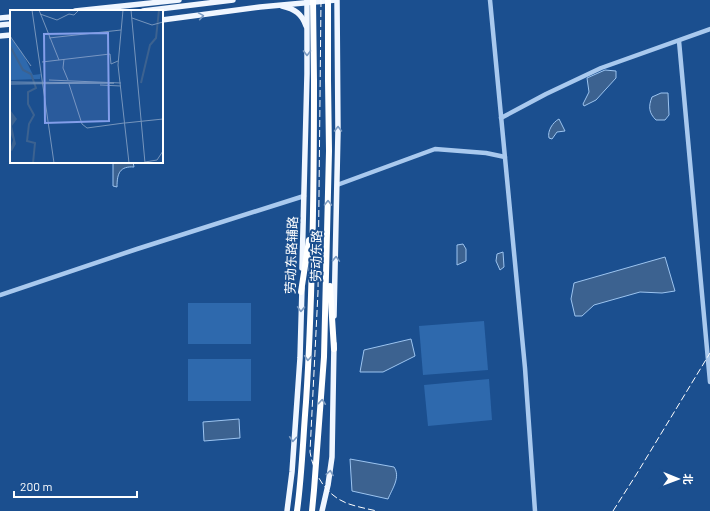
<svg xmlns="http://www.w3.org/2000/svg" width="710" height="511" viewBox="0 0 710 511" font-family="Barlow,'Noto Sans SC',sans-serif">
<rect width="100%" height="100%" fill="#1b4f8f"/>
<g fill="#2e69ad">
<rect x="188" y="303" width="63" height="41"/>
<polygon points="484,321 488,370 423,375 419,326"/>
<rect x="188" y="359" width="63" height="42"/>
<polygon points="489,379 492,420 428,426 424,385"/>
</g>
<g fill="#3c6290" stroke="#9cc4f0">
<polygon points="605,70 616,71 616,78 596,100 584,106 583,104 589,92 587,78"/>
<path d="M661,93H668L669,115L665,120H656C649,113 648,107 652,97Z"/>
<path d="M559,119L565,131L557,132L552,139L549,138C547,131 553,122 559,119Z"/>
<path d="M113,162H133L134,167C120,166 117,173 117,187L113,186Z"/>
<polygon points="463,244 466,249 466,261 457,265 457,245"/>
<polygon points="503,252 504,267 500,270 496,261 497,254"/>
<polygon points="665,257 675,291 662,293 640,292 594,305 582,316 575,316 571,299 574,283"/>
<polygon points="411,339 415,356 383,372 360,372 364,350"/>
<polygon points="239,419 240,438 204,441 203,422"/>
<path d="M350,459L394,467C401,477 392,489 388,499L352,491Z"/>
</g>
<g fill="none" stroke-linecap="round" stroke-linejoin="round">
<g stroke="#a9c9ee" stroke-width="4.5">
<polyline points="490,0 525,368 535,511"/>
<polyline points="679,41 710,382"/>
<polyline points="501,118 546,94 601,68 710,29"/>
<polyline points="337,185 435,149 486,153 505,157"/>
<polyline points="0,295 137,249 304,196"/>
</g>
<g stroke="#f0f6ff" stroke-width="5.5">
<path d="M282,6C295,9 302,14 306,26"/>
<polyline points="75,11 179,0"/>
<polyline points="143,11 233,0"/>
<polyline points="0,18 11,17"/>
<polyline points="162,20 260,7 336,0"/>
<polyline points="0,25 11,24"/>
<polyline points="0,36 11,35"/>
<polyline points="302,268 307,74 307,0"/>
<polyline points="334,316 338,131 337,0"/>
<polyline points="287,511 292,472 300,358 302,288"/>
<polyline points="322,511 328,485 332,457 334,344"/>
</g>
<g stroke="#fff" stroke-width="6">
<polyline points="330,286 334,349"/>
<polyline points="301,292 309,240"/>
<path d="M297,511C302,475 303,438 306,402C313,295 314,188 314,81"/>
<polyline points="312,511 314,490 324,357 329,151 328,80"/>
</g>
<g stroke="#fff" stroke-width="1" stroke-dasharray="7 3" stroke-linecap="butt">
<path d="M321,0L318,292L310,452C314,475 326,496 349,504C358,507 368,509 377,511"/>
<polyline points="613,511 636,475 710,353"/>
</g>
<g stroke="#fff" stroke-width="6">
<polyline points="313,0 314,81"/>
<polyline points="328,80 328,0"/>
</g>
</g>
<defs><path id="oneway-chevron" d="M-2-3.5L2.5 0L-2 3.5" fill="none" stroke-width="1.6" stroke-linecap="round" stroke-linejoin="round"/></defs>
<g stroke="#7b9ac1">
<use href="#oneway-chevron" transform="translate(201 16) rotate(-9)"/>
<use href="#oneway-chevron" transform="translate(307 53) rotate(90)"/>
<use href="#oneway-chevron" transform="translate(338 129) rotate(-90)"/>
<use href="#oneway-chevron" transform="translate(336 259) rotate(-88)"/>
<use href="#oneway-chevron" transform="translate(301 309) rotate(92)"/>
<use href="#oneway-chevron" transform="translate(293 439) rotate(94)"/>
<use href="#oneway-chevron" transform="translate(330 473) rotate(-81)"/>
</g>
<g stroke="#829ec1">
<use href="#oneway-chevron" transform="translate(328 203) rotate(-89)"/>
<use href="#oneway-chevron" transform="translate(308 358) rotate(94)"/>
<use href="#oneway-chevron" transform="translate(322 402) rotate(-86)"/>
</g>
<g text-anchor="middle" dominant-baseline="central" stroke-width="4" stroke-linejoin="round" paint-order="stroke">
<g font-size="13" fill="#fff" stroke="#1b4f8f">
<text transform="translate(291 255) rotate(-88)">劳动东路辅路</text>
<text transform="translate(316 256) rotate(-89)">劳动东路</text>
</g>
</g>
<g transform="translate(10 10)">
<rect width="153" height="153" fill="#1b4f8f"/>
<path d="M0,27L12,42L23,65L31,64L30,69L0,70Z" fill="#2e69ad"/>
<path d="M1,101L7,109L2,116L6,134L2,141L0,140L3,130L0,122Z" fill="#3c6290"/>
<path fill="none" stroke="#3c6290" stroke-width="2" d="M0,36L13,60L21,64L26,78L18,82V94L24,105L19,114L17,131L25,133L23,153M131,73L140,35L146,28L149,0"/>
<path fill="none" stroke="#7695bc" stroke-width="1" d="M22,0L44,153M29,0L49,50M113,0L108,55L119,153M121,0L135,153M30,4L47,10L59,4L64,5L69,0M122,8L142,15L153,12M0,26L21,56M39,28L111,20M54,49L53,58L58,70M32,52L100,44L101,54L108,51M39,70L111,73M0,72L104,73L0,74M59,74L72,114L77,118L114,113M90,75L111,76M115,113L153,109M135,152L147,150L153,141"/>
<path fill="#839eea" fill-opacity="0.15" stroke="#839eea" stroke-width="2" d="M98,23L99,111L35,113L34,24Z"/>
<rect width="153" height="153" fill="none" stroke="#fff" stroke-width="2"/>
</g>
<g transform="translate(678 479) rotate(91)" stroke="#1b4f8f" stroke-width="3" paint-order="stroke">
<path d="M0-3L7 15L0 10L-7 15Z" fill="#ffffff"/>
<text y="-6" font-size="11" font-weight="bold" text-anchor="middle" fill="#ffffff">北</text>
</g>
<path d="M14 491v6h123v-6" fill="none" stroke="#ffffff" stroke-width="2"/>
<text x="20" y="491" font-size="12" fill="#ffffff" stroke="#1b4f8f" stroke-width="3" paint-order="stroke">200 m</text>
</svg>
